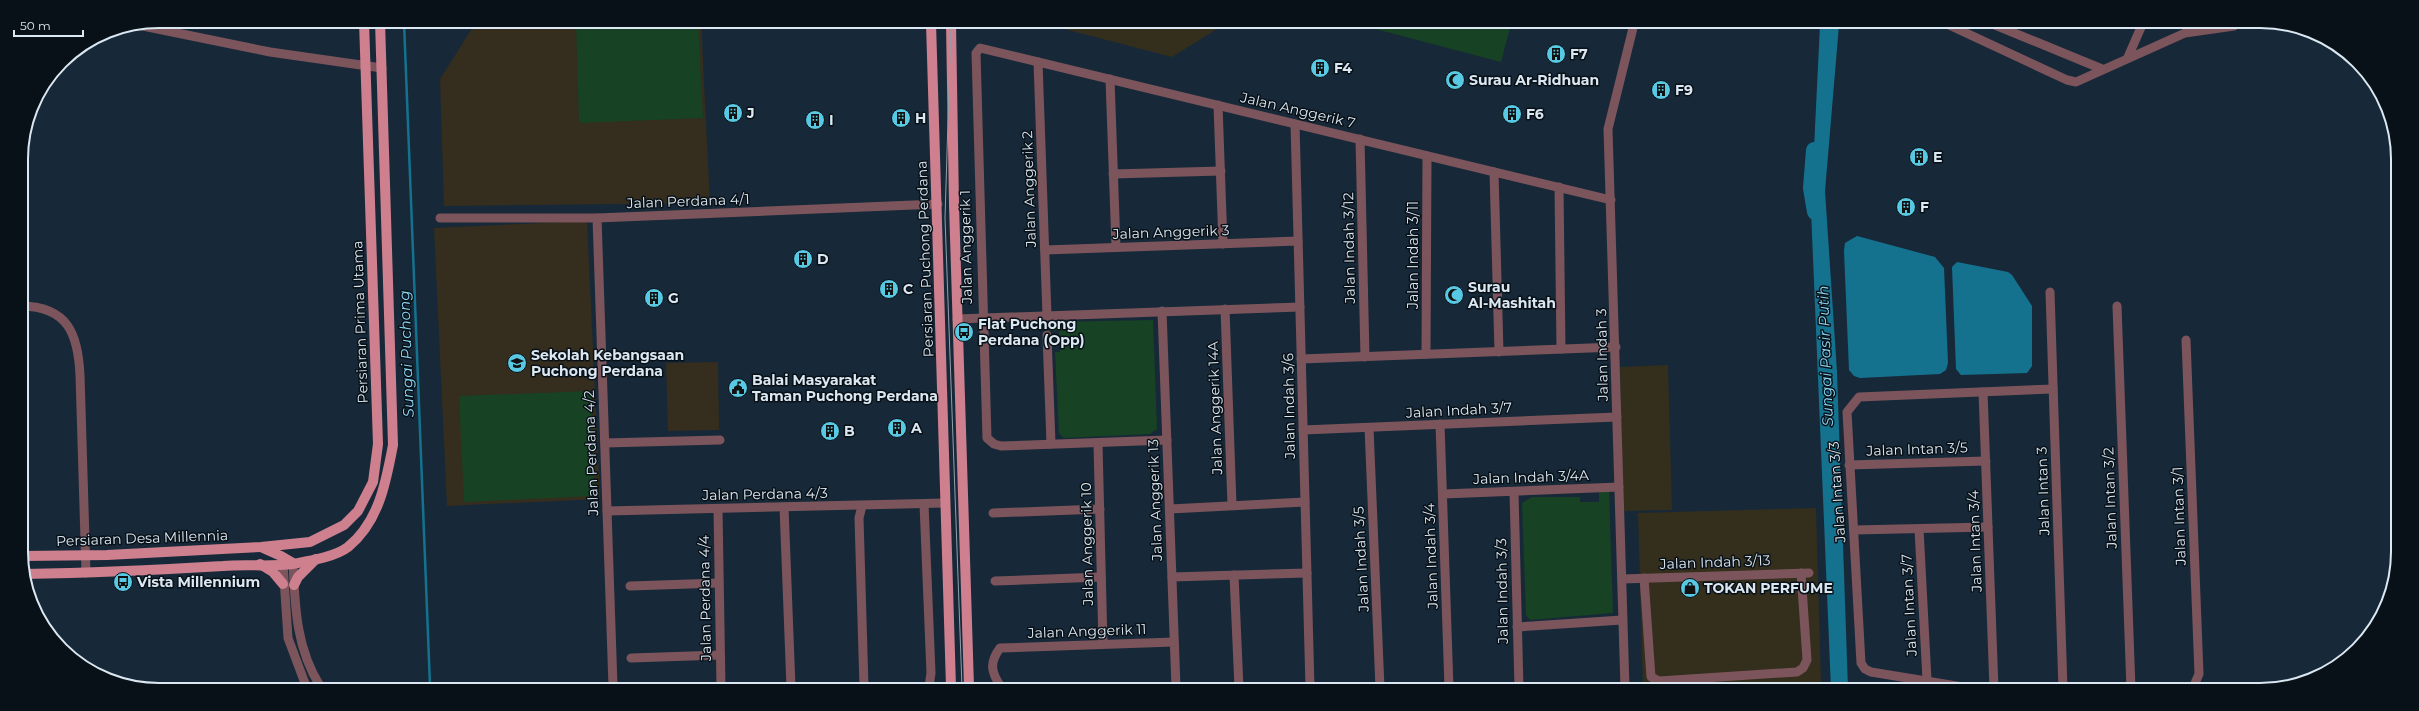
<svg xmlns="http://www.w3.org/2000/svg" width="2419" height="711" viewBox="0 0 2419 711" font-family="Montserrat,sans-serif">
<rect width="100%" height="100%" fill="#172939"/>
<g fill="#342e1d">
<polygon points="1041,23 1223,23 1222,26 1172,57"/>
<polygon points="1668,365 1672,510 1623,511 1620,367"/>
<polygon points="1816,508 1821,684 1643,688 1638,513"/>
</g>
<g fill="#352d1d">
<polygon points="476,22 701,22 710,203 444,206 440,79"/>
<polygon points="587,221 600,499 447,506 434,228"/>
<polygon points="718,362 719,430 668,431 666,363"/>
</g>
<g fill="#174223">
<polygon points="576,22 698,22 703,118 579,123"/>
<polygon points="1364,24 1511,24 1501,62 1364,26"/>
<polygon points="1153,320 1157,429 1150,434 1064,438 1059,433 1055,352 1060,352 1059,331 1050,331 1049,322"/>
<polygon points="591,391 595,496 464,502 459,396"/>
<polygon points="1609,490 1613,613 1530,620 1526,615 1522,503 1532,497 1580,497 1580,502 1599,502 1599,491"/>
</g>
<g fill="#15728f">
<polygon points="1820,25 1839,25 1825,191 1837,372 1848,689 1831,689 1811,210"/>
<polygon points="1857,236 1935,257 1944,268 1948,363 1946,370 1940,374 1860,378 1854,376 1849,370 1844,251 1845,243"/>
<polygon points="1957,262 2008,272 2012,275 2032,306 2032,366 2027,373 1961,375 1956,369 1952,267"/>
</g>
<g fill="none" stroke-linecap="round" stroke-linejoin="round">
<polyline stroke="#15728f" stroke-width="2.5" points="404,22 430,686"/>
<polyline stroke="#15728f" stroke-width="16" points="1814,150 1811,188 1815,212"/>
<g stroke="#7b555b" stroke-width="9">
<polyline points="138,25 270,52 382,68"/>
<polyline points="1949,25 2067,80 2076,82 2185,33 2234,26"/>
<polyline points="1995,25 2102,69"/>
<polyline points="2128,57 2142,25"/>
<polyline points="1038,62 1047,316"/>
<polyline points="1110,79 1116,247"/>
<polyline points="1218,105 1223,244"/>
<polyline points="1295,124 1310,688"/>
<polyline points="1360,139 1365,357"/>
<polyline points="1494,172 1499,352"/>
<polyline points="1113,174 1221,171"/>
<polyline points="1559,187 1561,349"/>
<polyline points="440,218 597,218 938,204"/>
<polyline points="597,218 613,686"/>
<polyline points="1045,250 1298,241"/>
<polyline points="2050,292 2063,689"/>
<path d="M22,306C68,307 78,334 80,375L86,573"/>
<polyline points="2117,306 2131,689"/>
<polyline points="1225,309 1232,505"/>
<polyline points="1162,311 1176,687"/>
<polyline points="957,319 1300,307"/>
<polyline points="1047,335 1051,444"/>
<polyline points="2186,340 2199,674 2192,690"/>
<polyline points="1426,354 1427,156"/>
<polyline points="1301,359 1616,347"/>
<polyline points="1983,392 1994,689"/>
<polyline points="1440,424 1449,688"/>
<polyline points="1369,428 1380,688"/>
<polyline points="1303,430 1617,417"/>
<polyline points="1167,440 1001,446 994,444 987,438 976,53 980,48 1611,200"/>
<polyline points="605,443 720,440"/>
<polyline points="1098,444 1103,644"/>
<polyline points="1849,465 1986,461"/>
<polyline points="1514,492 1519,688"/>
<polyline points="1443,494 1619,487"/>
<polyline points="924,504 931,673 929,687"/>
<polyline points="862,506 859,518 864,687"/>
<polyline points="784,507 791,687"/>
<polyline points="718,509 721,687"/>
<polyline points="1170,509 1305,502"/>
<polyline points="607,511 945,503"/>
<polyline points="993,513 1100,509"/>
<polyline points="1919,529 1927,680"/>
<polyline points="1854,530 1988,527"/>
<path d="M293,563C295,606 296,648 320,686"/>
<polyline points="283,564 288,638 306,686"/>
<polyline points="1234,575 1239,688"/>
<polyline points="1172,577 1307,573"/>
<polyline points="1644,578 1651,677 1659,681 1797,672 1803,668 1807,660 1801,573"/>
<polyline points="1622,579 1809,573"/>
<polyline points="995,581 1101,577"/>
<polyline points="630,586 719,583"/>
<polyline points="1517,627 1622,620"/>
<polyline points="631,658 720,655"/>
<path d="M1001,687C991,672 989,663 1000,648L1174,642"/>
<polyline points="1625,688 1608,129 1634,24"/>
<polyline points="1975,689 1871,672 1865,669 1861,663 1847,412 1859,397 2053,389"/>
</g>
<g stroke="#ce808f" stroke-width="10">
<polyline points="931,23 951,687"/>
<polyline points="951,23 954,205 969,687"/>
<polyline points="263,548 281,556 293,563"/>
<polyline points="23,556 107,555 261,547 310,542 344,525 358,511 373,482 378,444 364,21"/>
<polyline points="260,564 273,572 283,584"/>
<path d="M24,574C90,573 157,570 223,566C246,564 270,567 293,564C309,561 335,557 348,547C379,522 386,482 393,445L380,21"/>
<polyline points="294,585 298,577 316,559"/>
</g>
<polyline stroke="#91a0ac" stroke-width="1" points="951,23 945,218 962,687"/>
</g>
<defs>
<symbol id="building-disc" viewBox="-11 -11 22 22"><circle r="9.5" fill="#58c9e3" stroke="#091118"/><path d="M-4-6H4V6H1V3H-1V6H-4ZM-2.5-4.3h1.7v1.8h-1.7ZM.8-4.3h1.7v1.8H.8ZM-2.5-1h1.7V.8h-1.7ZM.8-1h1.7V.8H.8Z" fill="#111"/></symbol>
<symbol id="mosque-disc" viewBox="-11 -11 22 22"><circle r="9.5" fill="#58c9e3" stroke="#091118"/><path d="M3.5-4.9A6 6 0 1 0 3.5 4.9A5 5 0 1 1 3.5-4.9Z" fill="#111"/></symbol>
<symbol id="bus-disc" viewBox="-11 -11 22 22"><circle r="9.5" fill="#58c9e3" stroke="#091118"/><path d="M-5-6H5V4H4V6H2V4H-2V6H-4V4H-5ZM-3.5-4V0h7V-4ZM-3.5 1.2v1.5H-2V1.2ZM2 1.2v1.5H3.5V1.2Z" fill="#111"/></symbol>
<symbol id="school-disc" viewBox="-11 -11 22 22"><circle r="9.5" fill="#58c9e3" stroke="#091118"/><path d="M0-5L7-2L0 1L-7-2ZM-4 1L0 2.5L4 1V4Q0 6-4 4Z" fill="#111"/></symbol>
<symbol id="civic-disc" viewBox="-11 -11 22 22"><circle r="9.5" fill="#58c9e3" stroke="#091118"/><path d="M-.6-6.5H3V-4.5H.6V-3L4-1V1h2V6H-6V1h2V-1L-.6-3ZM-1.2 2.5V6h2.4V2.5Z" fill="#111"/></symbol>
<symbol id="shop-disc" viewBox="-11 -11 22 22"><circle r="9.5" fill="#58c9e3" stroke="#091118"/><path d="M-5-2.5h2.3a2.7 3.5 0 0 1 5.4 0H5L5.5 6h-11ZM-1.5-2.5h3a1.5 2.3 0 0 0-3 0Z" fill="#111"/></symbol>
</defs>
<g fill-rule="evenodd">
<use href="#building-disc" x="1545" y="43" width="22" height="22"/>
<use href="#building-disc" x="1309" y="57" width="22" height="22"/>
<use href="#mosque-disc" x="1444" y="69" width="22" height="22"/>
<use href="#building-disc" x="1650" y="79" width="22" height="22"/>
<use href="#building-disc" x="722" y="102" width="22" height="22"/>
<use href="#building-disc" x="1501" y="103" width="22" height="22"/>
<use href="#building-disc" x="890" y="107" width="22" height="22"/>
<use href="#building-disc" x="804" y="109" width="22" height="22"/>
<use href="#building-disc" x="1908" y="146" width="22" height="22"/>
<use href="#building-disc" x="1895" y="196" width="22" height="22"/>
<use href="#building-disc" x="792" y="248" width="22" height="22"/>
<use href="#building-disc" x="878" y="278" width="22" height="22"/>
<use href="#mosque-disc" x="1443" y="284" width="22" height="22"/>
<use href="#building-disc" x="643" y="287" width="22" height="22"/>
<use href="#bus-disc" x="953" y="321" width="22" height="22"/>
<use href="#school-disc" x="506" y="352" width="22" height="22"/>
<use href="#civic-disc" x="727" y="377" width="22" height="22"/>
<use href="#building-disc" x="886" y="417" width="22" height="22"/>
<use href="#building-disc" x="819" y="420" width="22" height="22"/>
<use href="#bus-disc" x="112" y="571" width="22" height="22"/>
<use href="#shop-disc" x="1679" y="577" width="22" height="22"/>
</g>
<g text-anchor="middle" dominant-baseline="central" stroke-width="3" stroke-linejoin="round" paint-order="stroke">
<g font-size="14" font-weight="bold" fill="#dbe7f1" stroke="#091118" text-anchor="start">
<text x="1570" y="54">F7</text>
<text x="1334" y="68">F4</text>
<text x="1469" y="80">Surau Ar-Ridhuan</text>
<text x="1675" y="90">F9</text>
<text x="747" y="113">J</text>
<text x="1526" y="114">F6</text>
<text x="915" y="118">H</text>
<text x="829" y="120">I</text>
<text x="1933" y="157">E</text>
<text x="1920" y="207">F</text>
<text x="817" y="259">D</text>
<text x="1468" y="287">Surau<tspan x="1468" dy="16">Al-Mashitah</tspan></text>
<text x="903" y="289">C</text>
<text x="668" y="298">G</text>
<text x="978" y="324">Flat Puchong<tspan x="978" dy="16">Perdana (Opp)</tspan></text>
<text x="531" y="355">Sekolah Kebangsaan<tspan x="531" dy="16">Puchong Perdana</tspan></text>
<text x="752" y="380">Balai Masyarakat<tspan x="752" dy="16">Taman Puchong Perdana</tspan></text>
<text x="911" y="428">A</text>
<text x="844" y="431">B</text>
<text x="137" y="582">Vista Millennium</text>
<text x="1704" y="588">TOKAN PERFUME</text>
</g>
<g font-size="14" fill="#dbe7f1" stroke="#091118">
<text transform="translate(1298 110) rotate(13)">Jalan Anggerik 7</text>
<text transform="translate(1029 189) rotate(-92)">Jalan Anggerik 2</text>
<text transform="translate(688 201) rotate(-2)">Jalan Perdana 4/1</text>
<text transform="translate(1171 232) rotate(-2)">Jalan Anggerik 3</text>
<text transform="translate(966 247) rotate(-91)">Jalan Anggerik 1</text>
<text transform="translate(1349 248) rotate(-91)">Jalan Indah 3/12</text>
<text transform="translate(1413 255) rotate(-90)">Jalan Indah 3/11</text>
<text transform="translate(925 259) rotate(-92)">Persiaran Puchong Perdana</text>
<text transform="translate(360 322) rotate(-92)">Persiaran Prima Utama</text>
<text transform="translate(1602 355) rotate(-91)">Jalan Indah 3</text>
<text transform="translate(1289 406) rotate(-91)">Jalan Indah 3/6</text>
<text transform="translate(1215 408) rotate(-92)">Jalan Anggerik 14A</text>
<text transform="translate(1459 410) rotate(-3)">Jalan Indah 3/7</text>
<text transform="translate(1917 449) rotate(-2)">Jalan Intan 3/5</text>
<text transform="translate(591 453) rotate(-92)">Jalan Perdana 4/2</text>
<text transform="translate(1531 477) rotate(-2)">Jalan Indah 3/4A</text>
<text transform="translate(2043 491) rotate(-92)">Jalan Intan 3</text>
<text transform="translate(1837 492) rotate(-94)">Jalan Intan 3/3</text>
<text transform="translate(765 494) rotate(-1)">Jalan Perdana 4/3</text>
<text transform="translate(2110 498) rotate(-92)">Jalan Intan 3/2</text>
<text transform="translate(1155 500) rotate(-92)">Jalan Anggerik 13</text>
<text transform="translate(2179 516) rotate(-92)">Jalan Intan 3/1</text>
<text transform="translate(142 538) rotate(-2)">Persiaran Desa Millennia</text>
<text transform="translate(1975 541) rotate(-92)">Jalan Intan 3/4</text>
<text transform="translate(1087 544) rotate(-91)">Jalan Anggerik 10</text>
<text transform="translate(1431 556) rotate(-92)">Jalan Indah 3/4</text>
<text transform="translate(1361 559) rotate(-93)">Jalan Indah 3/5</text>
<text transform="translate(1715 562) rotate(-2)">Jalan Indah 3/13</text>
<text transform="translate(1502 591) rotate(-91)">Jalan Indah 3/3</text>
<text transform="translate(705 598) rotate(-91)">Jalan Perdana 4/4</text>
<text transform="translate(1909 605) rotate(-93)">Jalan Intan 3/7</text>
<text transform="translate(1087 631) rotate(-2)">Jalan Anggerik 11</text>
</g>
<g font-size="15" font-style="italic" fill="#8ad7f6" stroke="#091118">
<text transform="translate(406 354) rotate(-92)">Sungai Puchong</text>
<text transform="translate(1825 356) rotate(-92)">Sungai Pasir Putih</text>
</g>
</g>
<path d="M0 0H2419V711H0ZM159 28H2260A131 131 0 0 1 2391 159V552A131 131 0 0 1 2260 683H159A131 131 0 0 1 28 552V159A131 131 0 0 1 159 28Z" fill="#091118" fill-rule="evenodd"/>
<path fill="none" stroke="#dbe7f1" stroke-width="2" d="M159 28H2260A131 131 0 0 1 2391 159V552A131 131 0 0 1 2260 683H159A131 131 0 0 1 28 552V159A131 131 0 0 1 159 28Z"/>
<path d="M14 30v6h69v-6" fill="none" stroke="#dbe7f1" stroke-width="2"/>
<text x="20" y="30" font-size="12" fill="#dbe7f1" stroke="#091118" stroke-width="3" paint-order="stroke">50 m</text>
</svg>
